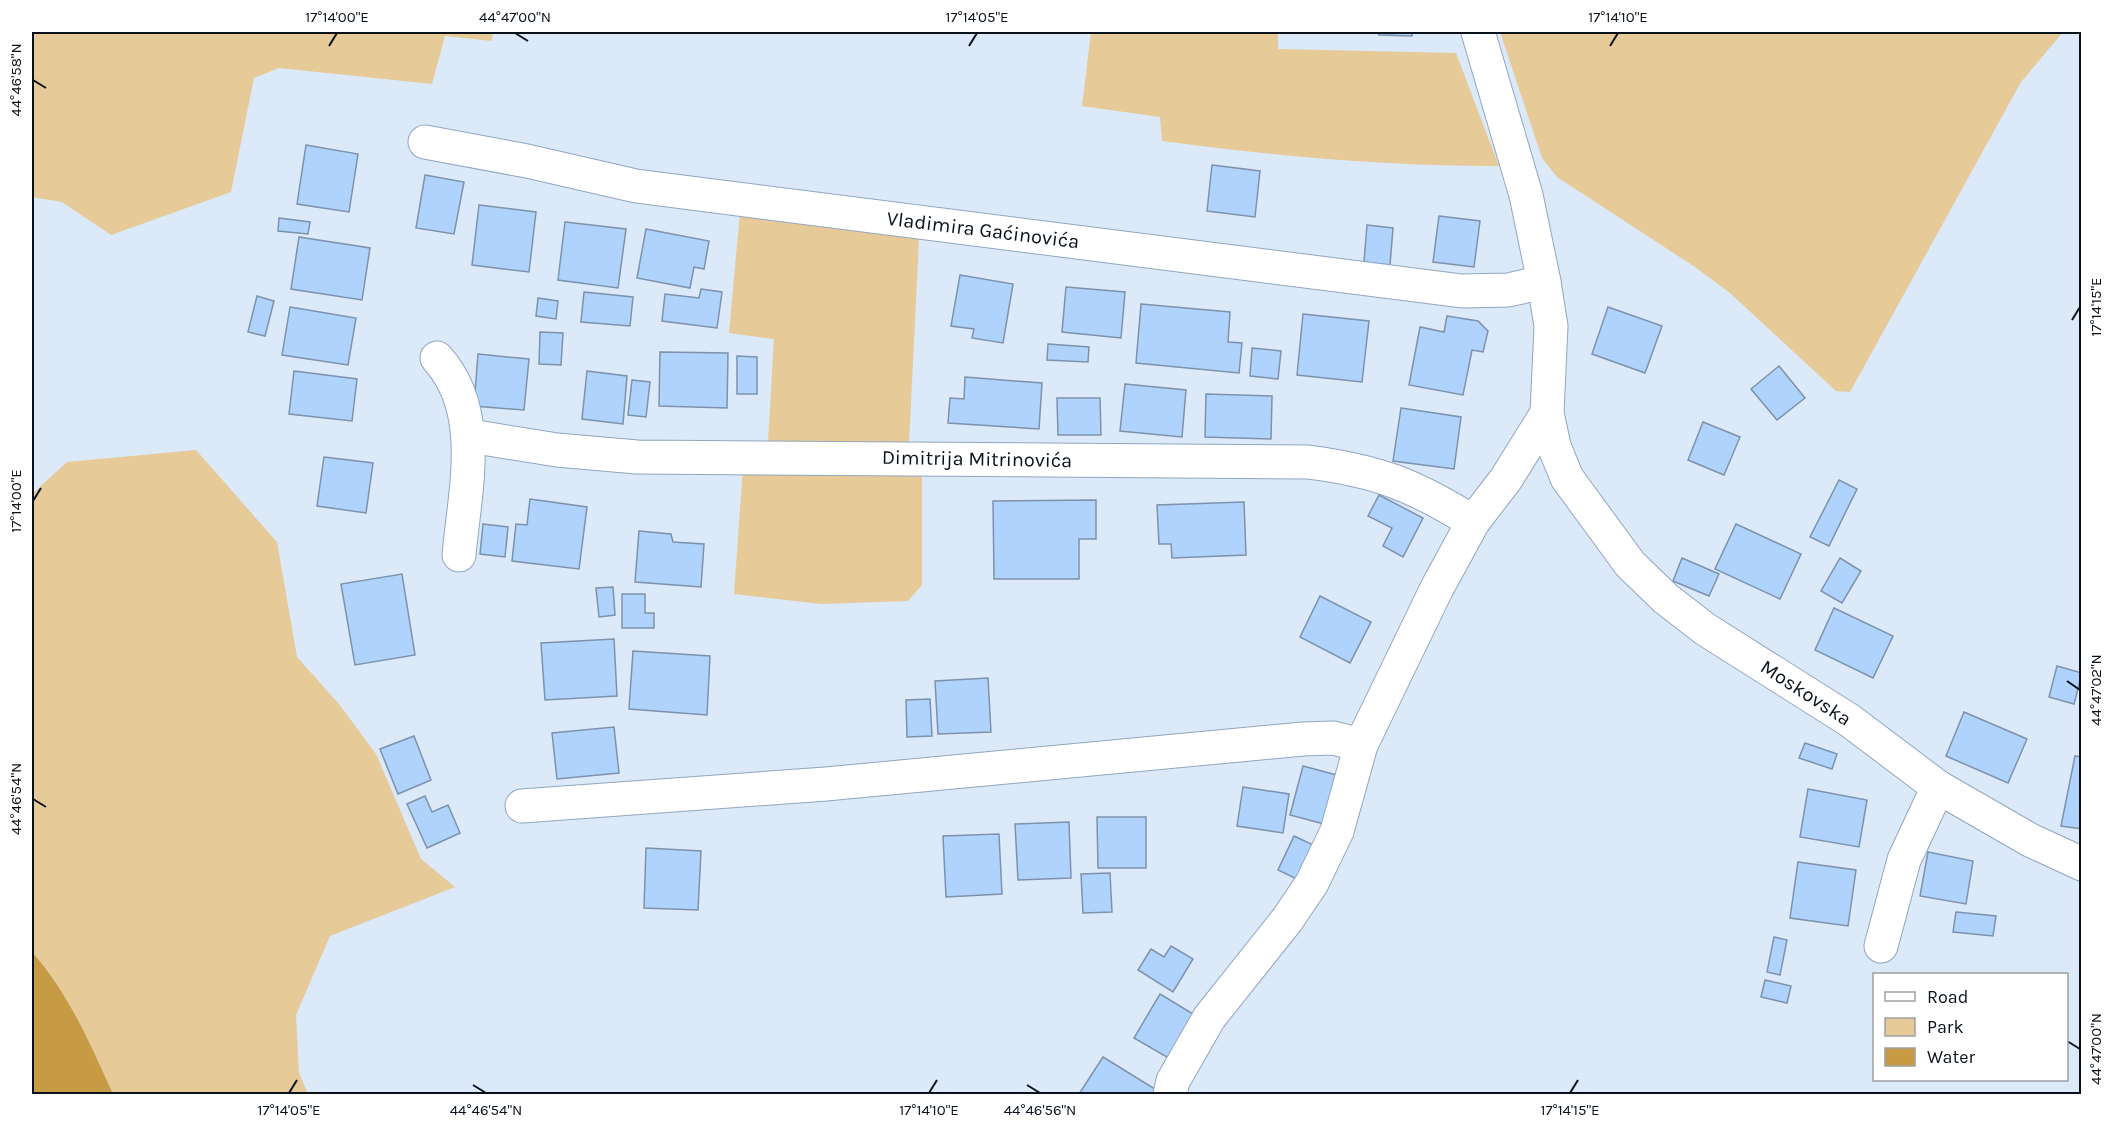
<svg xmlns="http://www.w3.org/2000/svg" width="2113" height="1126" viewBox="0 0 2113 1126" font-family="Karla,sans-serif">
<rect width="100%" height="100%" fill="#dbe9f9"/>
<g fill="#e6ca98">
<polygon points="32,32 493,32 492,41 445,36 432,84 279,68 254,78 231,192 111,235 62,202 32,197"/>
<path d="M1091,32H1278V49L1456,53L1499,166C1385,166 1275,156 1162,141L1160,117L1082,106Z"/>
<polygon points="1500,32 2063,32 2021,82 1850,392 1836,391 1730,293 1695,267 1557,177 1542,158"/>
<polygon points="740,212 919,238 909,445 768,442 774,339 729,333"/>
<path d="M196,450L277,542L297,657L339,704L376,754L421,859L455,887L330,936L296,1015L299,1073L308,1094H113C91,1045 68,992 32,952V494L67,462Z"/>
<polygon points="743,467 922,470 922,585 908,601 821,604 734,594"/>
</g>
<path fill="#c79b44" d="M32,952C68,992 91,1045 113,1094H32Z"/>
<g fill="#b0d3fd" stroke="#7d92ab" stroke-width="1.5">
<polygon points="1379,32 1412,32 1412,36 1379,35"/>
<polygon points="306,145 358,154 349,212 297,204"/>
<polygon points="1212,165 1260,171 1255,217 1207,211"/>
<polygon points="425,175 464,182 454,234 416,228"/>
<polygon points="479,205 536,212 529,272 472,265"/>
<polygon points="1439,216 1480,221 1474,267 1433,262"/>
<polygon points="279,218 310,222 308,234 278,231"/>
<polygon points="565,222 626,229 618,288 558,280"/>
<polygon points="1367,225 1393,228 1390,265 1364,262"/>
<polygon points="646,229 709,241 704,269 694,267 690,288 637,278"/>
<polygon points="299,237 370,248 362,300 291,289"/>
<polygon points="960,275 1013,284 1003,343 972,338 974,329 951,326"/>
<polygon points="1066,287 1125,292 1121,338 1062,332"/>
<polygon points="701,289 722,292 717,328 662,321 665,294 699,298"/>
<polygon points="584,292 633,297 630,326 581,322"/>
<polygon points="257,296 274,301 265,336 248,332"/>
<polygon points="538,298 558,301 556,319 536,316"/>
<polygon points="1141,304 1230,312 1228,342 1242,343 1239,373 1136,363"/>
<polygon points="290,307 356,318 348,365 282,355"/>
<polygon points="1608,307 1662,326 1645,373 1592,354"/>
<polygon points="1303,314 1369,321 1362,382 1297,375"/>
<polygon points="1447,316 1478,321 1488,331 1483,352 1472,350 1463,395 1409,385 1420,327 1444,332"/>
<polygon points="540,332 563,333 561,365 539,364"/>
<polygon points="1048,344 1089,347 1088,362 1047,360"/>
<polygon points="1252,348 1281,351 1278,379 1250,376"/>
<polygon points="660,352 728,353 727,408 659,406"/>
<polygon points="478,354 529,359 524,410 474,406"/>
<polygon points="737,356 757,357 757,394 737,394"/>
<polygon points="1779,366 1805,398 1777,420 1751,389"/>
<polygon points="294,371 357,379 352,421 289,414"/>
<polygon points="587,371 627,376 623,424 582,419"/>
<polygon points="965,377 1042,383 1039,429 948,423 950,398 964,399"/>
<polygon points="632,380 650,382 646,417 628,415"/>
<polygon points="1125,384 1186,390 1182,437 1120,431"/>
<polygon points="1206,394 1272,396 1271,439 1205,437"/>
<polygon points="1057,398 1100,398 1101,435 1058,435"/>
<polygon points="1401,408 1461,417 1454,469 1393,461"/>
<polygon points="1703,422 1740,437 1724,475 1688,460"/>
<polygon points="324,457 373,463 366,513 317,506"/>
<polygon points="1839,480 1857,489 1829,546 1810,537"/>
<polygon points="1379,495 1423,518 1403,557 1383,546 1392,528 1368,516"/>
<polygon points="530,499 587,507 579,569 512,561 516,524 527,525"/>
<polygon points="1096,500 1096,539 1079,539 1079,579 994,579 993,501"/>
<polygon points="1244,502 1246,555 1172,558 1171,544 1159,544 1157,505"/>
<polygon points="483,524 508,527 505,557 480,554"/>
<polygon points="1736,524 1801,554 1780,599 1715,569"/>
<polygon points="639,531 671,534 673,542 704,544 701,587 635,582"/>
<polygon points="1682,558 1719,574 1709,596 1673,581"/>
<polygon points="1840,558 1861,571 1842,603 1821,591"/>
<polygon points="402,574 415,655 355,665 341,584"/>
<polygon points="613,587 615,615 599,617 596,588"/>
<polygon points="622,594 645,594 645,613 654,613 654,628 622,628"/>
<polygon points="1320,596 1371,622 1350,663 1300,637"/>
<polygon points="1834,608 1893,636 1873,678 1815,650"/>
<polygon points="614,639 617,696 545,700 541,643"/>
<polygon points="633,651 710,656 707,715 629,709"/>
<polygon points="2057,666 2082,673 2074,704 2049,697"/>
<polygon points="988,678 991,732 938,734 935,681"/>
<polygon points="930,699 932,736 907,737 906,700"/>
<polygon points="1964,712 2027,739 2008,783 1946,756"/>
<polygon points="614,727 619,773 557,779 552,733"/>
<polygon points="414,736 431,780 398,794 380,749"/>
<polygon points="1805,743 1837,754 1832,769 1799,758"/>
<polygon points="2075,756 2082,757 2082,829 2061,826"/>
<polygon points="1303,766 1337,775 1324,824 1290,815"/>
<polygon points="1243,787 1289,794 1283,833 1237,826"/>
<polygon points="1808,789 1867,800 1859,847 1800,837"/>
<polygon points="425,796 432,812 448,805 460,833 427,848 407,804"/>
<polygon points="1097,817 1146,817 1146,868 1098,868"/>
<polygon points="1069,822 1071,878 1018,880 1015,824"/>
<polygon points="999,834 1002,894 946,897 943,836"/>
<polygon points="1294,836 1322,849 1305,883 1278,870"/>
<polygon points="646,848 701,851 698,910 644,908"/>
<polygon points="1928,852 1973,861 1966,904 1920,896"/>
<polygon points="1798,862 1856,870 1848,926 1790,918"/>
<polygon points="1110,873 1112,912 1083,913 1081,874"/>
<polygon points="1956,912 1996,916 1993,936 1953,932"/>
<polygon points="1774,937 1787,940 1780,975 1767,972"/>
<polygon points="1171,946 1193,959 1173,992 1138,970 1151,949 1164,957"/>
<polygon points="1765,980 1791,986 1787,1003 1761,997"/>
<polygon points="1160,994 1198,1017 1172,1060 1134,1038"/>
<polygon points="1103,1057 1163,1094 1079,1094"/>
</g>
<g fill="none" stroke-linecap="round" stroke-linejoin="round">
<defs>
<g id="minor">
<polyline points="425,142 527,161 636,186 1462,291 1508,290 1544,282"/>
<path d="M437,358C485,411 465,489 459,555"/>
<polyline points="1547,413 1554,446 1567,478 1630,564 1665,598 1705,629 1849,720 1938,787 2030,840 2082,864"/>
<path d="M470,436L557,450L637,457L1308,462C1378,471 1414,485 1473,522"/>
<polyline points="522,806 826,784 1303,739 1333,738 1361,745"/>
<polyline points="1881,946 1904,860 1938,787"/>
<polyline points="1170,1094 1173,1081 1209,1018 1287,920 1312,883 1337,831 1361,745 1437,588 1473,522 1506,479 1547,413 1551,326 1544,282 1526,195 1478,32"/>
</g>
</defs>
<use href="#minor" stroke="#91a6c0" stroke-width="35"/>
<use href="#minor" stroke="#fff" stroke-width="33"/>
</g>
<path fill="none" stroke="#09111a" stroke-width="2" d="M515,33L528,41M329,46L337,33M969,46L977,33M1610,46L1618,33M33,80L46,88M2072,320L2080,307M33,501L41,488M2067,681L2080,690M33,799L46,807M2067,1041L2080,1049M473,1085L486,1093M1027,1085L1040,1093M289,1093L297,1080M929,1093L937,1080M1570,1093L1578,1080"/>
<g text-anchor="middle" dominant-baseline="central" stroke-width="6" stroke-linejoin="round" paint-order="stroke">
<g font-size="20" fill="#09111a" stroke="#fff">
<text transform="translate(983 230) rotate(7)">Vladimira Gaćinovića</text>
<text transform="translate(977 459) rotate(1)">Dimitrija Mitrinovića</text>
<text transform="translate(1806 693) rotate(33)">Moskovska</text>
</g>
</g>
<rect width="2113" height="1126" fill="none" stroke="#ffffff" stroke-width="66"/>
<rect x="1873" y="973" width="195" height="108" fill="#ffffff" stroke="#9da0a3" stroke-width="1.5"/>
<rect x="1885" y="992" width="30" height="9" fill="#ffffff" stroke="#9da0a3" stroke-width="1.5"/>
<text x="1927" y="1003" font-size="18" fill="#09111a">Road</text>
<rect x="1885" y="1018" width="30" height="18" fill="#e6ca98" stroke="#9da0a3" stroke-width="1.5"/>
<text x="1927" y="1033" font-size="18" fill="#09111a">Park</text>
<rect x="1885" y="1048" width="30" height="18" fill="#c79b44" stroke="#9da0a3" stroke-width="1.5"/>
<text x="1927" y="1063" font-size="18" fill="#09111a">Water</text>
<rect x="33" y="33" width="2047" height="1060" fill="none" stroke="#09111a" stroke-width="2"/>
<g font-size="15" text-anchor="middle" fill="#09111a">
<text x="337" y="22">17°14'00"E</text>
<text x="515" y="22">44°47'00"N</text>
<text x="977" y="22">17°14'05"E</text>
<text x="1618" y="22">17°14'10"E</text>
<text transform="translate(16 80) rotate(-90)" y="5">44°46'58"N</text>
<text transform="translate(2096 307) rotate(-90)" y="5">17°14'15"E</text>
<text transform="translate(16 501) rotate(-90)" y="5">17°14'00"E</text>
<text transform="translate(2096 690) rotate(-90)" y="5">44°47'02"N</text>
<text transform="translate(16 799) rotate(-90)" y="5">44°46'54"N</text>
<text transform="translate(2096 1049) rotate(-90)" y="5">44°47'00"N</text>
<text x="289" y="1115">17°14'05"E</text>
<text x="486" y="1115">44°46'54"N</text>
<text x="929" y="1115">17°14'10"E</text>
<text x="1040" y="1115">44°46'56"N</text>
<text x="1570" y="1115">17°14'15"E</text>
</g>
</svg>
